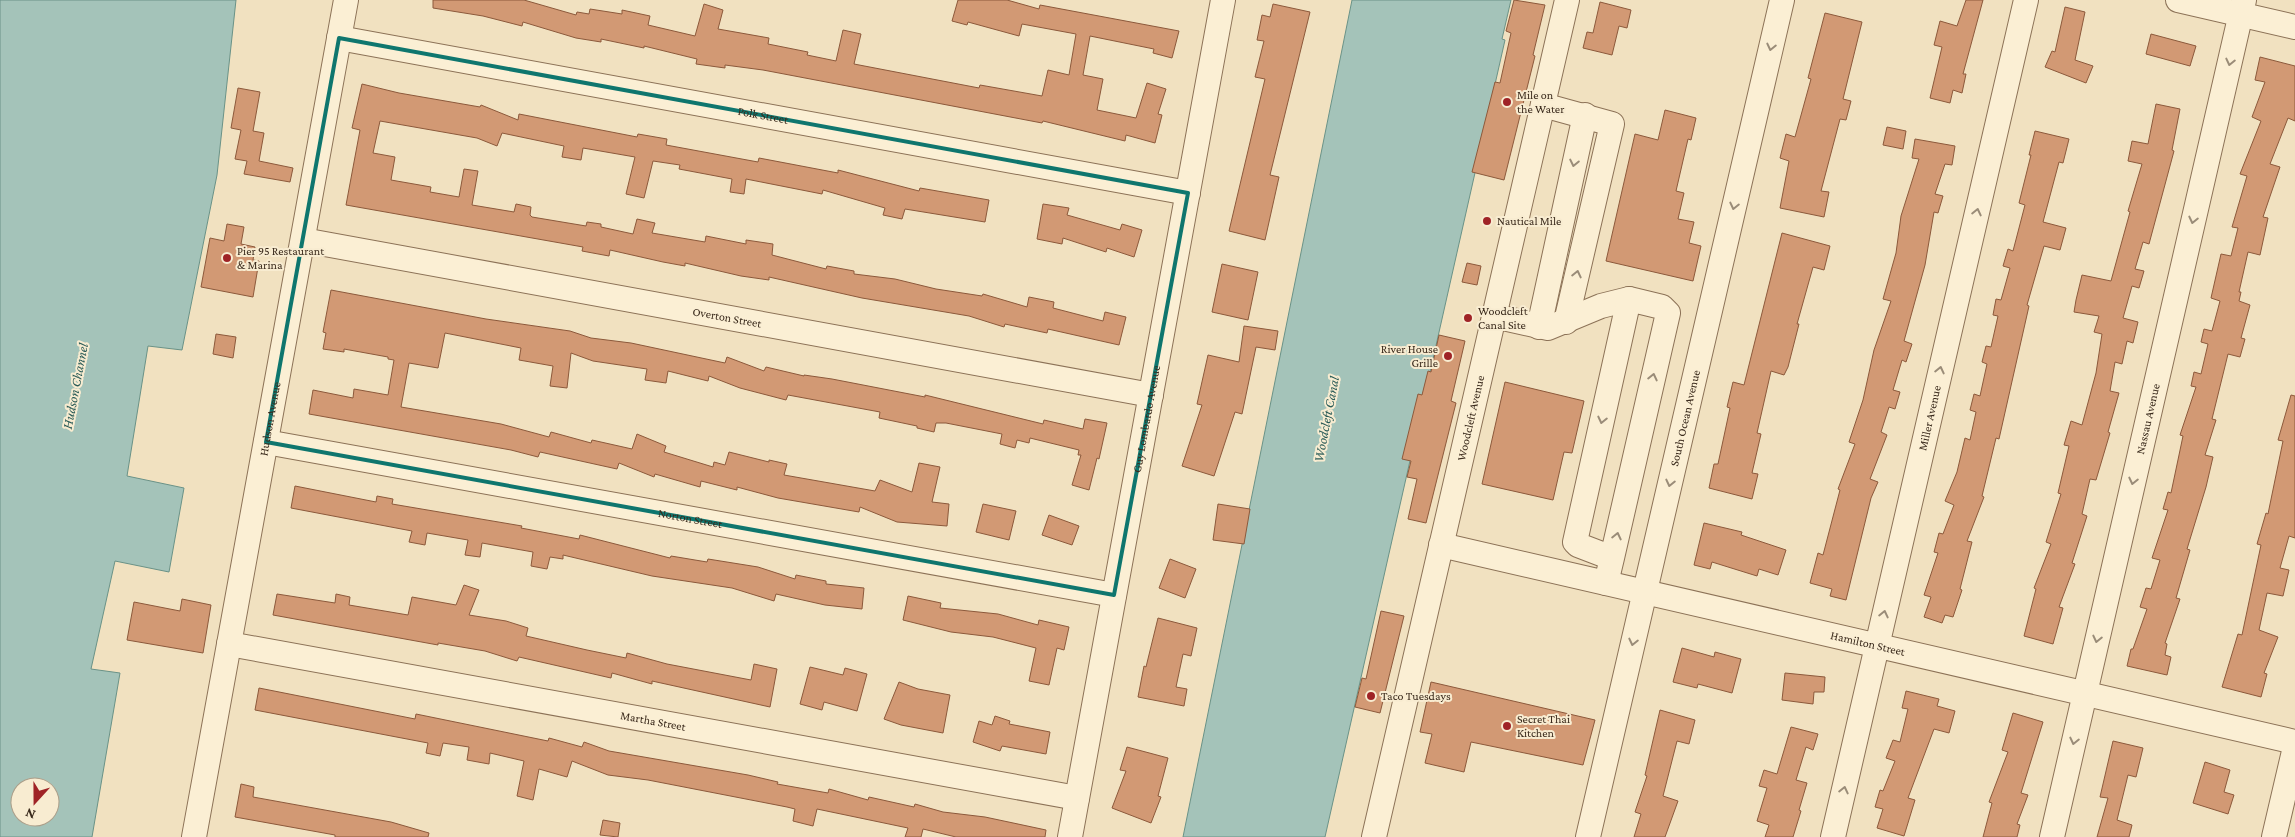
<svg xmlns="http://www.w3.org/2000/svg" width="2295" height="837" viewBox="0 0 2295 837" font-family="'Crimson Pro',serif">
<rect width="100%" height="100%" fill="#f1e1c0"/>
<g fill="#a4c3b9" stroke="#6a9287" fill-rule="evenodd">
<path d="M0,0H236L217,175L182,350L148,346L127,476L184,488L169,572L115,561L91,669L120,673L92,837H0ZM20,787H50V817H20Z"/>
<polygon points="1352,0 1511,0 1502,39 1505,40 1325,837 1183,837"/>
</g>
<g fill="#d29974" stroke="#8c593b">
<polygon points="433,0 524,0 576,15 577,12 589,14 590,9 622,14 622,10 650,16 648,25 695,36 704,4 723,10 718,29 769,38 768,44 808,52 807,55 836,61 843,30 861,34 854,64 979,88 980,85 1042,96 1048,70 1069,75 1076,34 1022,24 1019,36 968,22 967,25 952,21 958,0 1007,0 1039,9 1040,5 1179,31 1172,58 1153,53 1154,49 1090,36 1083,75 1103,79 1097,110 1136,118 1147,83 1166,89 1158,114 1162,115 1155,143 1126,135 1125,141 1043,121 1042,123 763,70 725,65 725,68 696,64 697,59 644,46 644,48 601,39 601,42 576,38 523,22 522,26 483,16 433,8"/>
<polygon points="1514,0 1545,5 1533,55 1535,56 1504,180 1472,172 1495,82 1500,83 1511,33 1506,31"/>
<polygon points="1966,0 1983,0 1963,74 1966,74 1962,93 1953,90 1950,103 1930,98 1942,47 1934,45 1940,21 1957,26"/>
<polygon points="1600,2 1631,10 1627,28 1619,26 1612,55 1583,48 1587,32 1593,33"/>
<polygon points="1273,4 1310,12 1270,175 1279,177 1265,240 1229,231 1265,79 1255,77 1264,41 1257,40 1262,15 1270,17"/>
<polygon points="2065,7 2085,12 2075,60 2093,66 2086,83 2045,67 2052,51 2055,52"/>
<polygon points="1825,13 1862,22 1843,99 1851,101 1846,120 1840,119 1821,191 1829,192 1824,217 1780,208 1789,161 1780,158 1786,134 1795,137 1811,79 1808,78"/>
<polygon points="2151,34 2196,46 2190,66 2146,54"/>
<polygon points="2260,57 2295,66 2295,121 2288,118 2270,164 2280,167 2263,217 2268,218 2260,255 2248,252 2239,292 2241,292 2239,301 2250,305 2241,338 2245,339 2240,357 2228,354 2212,419 2216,420 2205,455 2213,457 2206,487 2187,549 2190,550 2176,598 2180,599 2165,643 2167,644 2165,655 2171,657 2167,675 2127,666 2131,649 2133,649 2147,609 2140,607 2146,588 2151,589 2160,560 2152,558 2168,510 2163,509 2168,492 2171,493 2183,436 2180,435 2196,387 2191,386 2194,372 2201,374 2208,344 2201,342 2204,329 2212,331 2220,301 2211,298 2221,254 2231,256 2238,228 2232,227 2247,176 2240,174 2261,121 2252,117 2265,82 2255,80"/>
<polygon points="362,84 399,93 480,107 481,105 518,120 519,114 637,137 638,134 667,139 666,145 758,162 759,158 838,173 838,170 919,191 920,188 989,200 985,222 905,209 902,219 883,215 885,208 823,190 822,194 746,179 744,194 730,192 732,179 679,169 680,165 653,161 644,198 626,194 635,157 583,148 581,160 562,157 564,146 502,133 497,146 477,138 380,121 373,153 395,157 391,180 431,187 430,192 459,197 464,169 478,171 472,205 514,212 516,204 531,207 530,215 532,217 586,226 587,222 601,224 601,227 633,234 637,219 655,223 652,233 705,242 706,236 746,244 746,240 773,244 772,255 826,269 827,266 854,271 854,274 895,279 936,289 982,296 983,294 1027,307 1029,297 1054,302 1053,308 1103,321 1105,312 1126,317 1119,345 1048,329 1047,333 1005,324 1004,327 969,316 862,298 769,277 769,280 741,276 685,263 685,266 663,262 610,250 609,256 582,251 583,247 346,205 360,130 352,128"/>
<polygon points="238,88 260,92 253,131 264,133 259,161 293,168 290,182 244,174 247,161 235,159 241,130 231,128"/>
<polygon points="2156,104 2180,109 2172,150 2174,151 2149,244 2143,242 2135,269 2144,271 2139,288 2132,286 2123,318 2138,322 2133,343 2127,341 2122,364 2115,362 2110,391 2119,393 2108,432 2110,433 2096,480 2090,479 2082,514 2087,516 2072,563 2075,564 2059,607 2063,608 2053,644 2024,636 2036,589 2034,588 2051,544 2046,542 2061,494 2058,493 2069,446 2064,445 2071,421 2082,425 2096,373 2102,334 2094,332 2099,316 2074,312 2076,300 2082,275 2111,281 2130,212 2128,211 2142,164 2128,161 2132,141 2148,144"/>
<polygon points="1665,110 1696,118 1691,140 1688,139 1676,191 1684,193 1678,219 1694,222 1689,243 1701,246 1693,281 1606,261 1635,134 1658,140"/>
<polygon points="1887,127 1906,131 1903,149 1883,145"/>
<polygon points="2035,131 2069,139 2063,163 2059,162 2043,222 2066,228 2060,250 2044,246 2027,305 2029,306 1999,439 1996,438 1982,496 1984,497 1967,541 1972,542 1960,589 1962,590 1953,617 1945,615 1942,623 1924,617 1931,597 1924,595 1938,553 1934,552 1939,533 1943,534 1954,505 1945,501 1957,472 1965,438 1970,440 1976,412 1970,410 1974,394 1980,396 1987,364 1982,362 1986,346 1991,347 1998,316 1993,315 1996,299 2001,300 2010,268 2003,266 2008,249 2013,251 2025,205 2019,203 2031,155 2029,155"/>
<polygon points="1915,139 1955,146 1952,165 1945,164 1935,194 1943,196 1938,213 1934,212 1925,265 1904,341 1912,344 1906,362 1902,360 1893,390 1900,392 1895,409 1889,407 1881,432 1887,435 1870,479 1878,482 1871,498 1846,600 1830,596 1832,589 1810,583 1818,553 1823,555 1840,490 1838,489 1855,444 1849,442 1863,400 1874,350 1891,301 1883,299 1896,253 1901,216 1919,159 1912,158"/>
<polygon points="1043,204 1069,208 1067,215 1120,230 1122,224 1142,230 1134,257 1107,248 1106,252 1063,238 1062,244 1037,239"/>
<polygon points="227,224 244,227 241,244 255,247 253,260 259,261 253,297 201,287 210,238 224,241"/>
<polygon points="1782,233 1830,246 1824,270 1813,267 1797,324 1799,324 1788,367 1784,375 1771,371 1757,433 1761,434 1752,473 1758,474 1752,499 1709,488 1714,464 1718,464 1730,408 1727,407 1733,382 1744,385"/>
<polygon points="1467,263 1481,266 1477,285 1462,282"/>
<polygon points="1222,264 1258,272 1248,320 1212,312"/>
<polygon points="331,290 486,319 570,331 591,338 631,343 725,363 727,357 764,371 766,367 804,376 804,375 832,379 925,397 925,395 1043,424 1044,420 1083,429 1085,419 1107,423 1099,459 1097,458 1089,490 1072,485 1081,455 1078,455 1079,450 1030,438 1029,443 1017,440 1015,448 1000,444 1002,434 946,423 936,423 934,432 917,428 917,426 879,418 880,412 788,395 786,400 740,388 709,376 708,381 668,371 666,383 645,380 647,369 593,361 571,353 567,388 550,386 553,366 519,360 521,348 445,333 438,368 409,363 401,407 501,424 549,437 551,432 591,443 592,440 632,449 637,434 666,446 664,452 713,467 714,462 725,465 729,452 769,462 769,460 787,464 784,475 875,491 880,480 912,492 919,463 940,467 932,502 949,504 947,526 897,522 860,507 859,512 778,498 737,487 737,490 701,481 700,487 655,474 654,477 619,463 617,469 540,452 538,457 511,450 309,414 313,390 353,398 354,389 388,395 394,360 388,359 388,357 344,349 344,352 323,349 326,333 323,332"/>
<polygon points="1244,326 1278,331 1275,350 1256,347 1242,414 1235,412 1214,476 1182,466 1202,405 1197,404 1208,355 1239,362"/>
<polygon points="216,334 236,337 233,358 213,354"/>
<polygon points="1439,335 1465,341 1451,401 1456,403 1426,523 1408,519 1417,479 1407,477 1411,461 1402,459 1418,394 1422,395 1428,371 1431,372"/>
<polygon points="1505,382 1584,401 1572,453 1564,452 1553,500 1482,484"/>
<polygon points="2291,395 2295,396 2295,538 2289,536 2280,568 2289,570 2283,596 2267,593 2259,630 2278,637 2264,673 2267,674 2261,697 2222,687 2238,634 2242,635 2261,545 2257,544 2266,513 2268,514 2283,441 2278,440"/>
<polygon points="295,486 376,502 377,496 393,499 392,504 522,526 521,528 579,539 580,535 670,558 671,556 707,562 708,559 758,567 795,579 796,575 826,581 826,584 864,588 862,609 825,605 776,594 774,601 732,588 652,576 563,555 563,559 550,557 547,569 531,566 533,552 482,543 480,557 465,555 468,540 427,533 425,545 409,542 412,531 291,508"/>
<polygon points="983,504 1016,511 1009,540 976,532"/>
<polygon points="1218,504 1250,509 1244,544 1213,540"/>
<polygon points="1049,515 1079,526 1072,545 1042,535"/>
<polygon points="1704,523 1742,532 1741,535 1786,550 1778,575 1759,569 1757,576 1712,562 1710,569 1694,565"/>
<polygon points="1170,559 1196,569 1185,598 1159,588"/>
<polygon points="464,585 479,590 469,615 506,621 528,628 526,636 587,650 626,658 627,653 667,664 751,680 754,664 777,669 770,707 652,681 652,684 612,673 611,678 519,657 517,661 485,651 438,643 438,645 273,615 277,594 335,603 336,594 350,597 349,605 408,615 412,597 456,605"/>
<polygon points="908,596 941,603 940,608 998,614 1038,625 1039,620 1069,627 1064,650 1057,648 1049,685 1029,681 1036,648 993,637 951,632 903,620"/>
<polygon points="182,599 211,605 203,653 127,640 134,602 180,611"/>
<polygon points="1381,611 1404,616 1380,713 1355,707 1362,678 1366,679"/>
<polygon points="1158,618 1197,628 1191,656 1183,654 1176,687 1187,689 1184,706 1138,697 1144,666 1146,667"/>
<polygon points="1682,648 1714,657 1715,652 1741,659 1732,693 1698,684 1697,688 1673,682"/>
<polygon points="810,667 843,675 845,668 867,674 857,711 824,702 822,710 800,704"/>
<polygon points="1785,673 1825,677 1824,692 1814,692 1813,704 1782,700"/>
<polygon points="899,682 918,689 950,695 943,733 901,725 884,719"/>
<polygon points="1431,682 1595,720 1583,765 1471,742 1464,772 1425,763 1432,734 1420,732"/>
<polygon points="259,688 415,719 416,714 548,741 549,738 582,747 584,742 609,751 748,775 778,782 777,784 828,793 829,789 868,800 869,797 914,807 915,804 943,812 985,817 1046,830 1045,837 956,837 923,829 921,837 905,837 908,828 817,809 813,826 793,821 795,809 787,807 648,780 608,775 572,761 567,777 539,769 533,800 517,796 524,761 490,753 489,764 467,760 469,747 443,743 440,756 426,753 428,743 255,710"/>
<polygon points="1906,691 1939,699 1937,706 1955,711 1949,733 1934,729 1908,798 1915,800 1904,836 1877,828 1883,809 1875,807 1880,790 1883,791 1895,761 1886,758 1893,740 1900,742 1908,709 1902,708"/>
<polygon points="1660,710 1695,720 1689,744 1677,741 1663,796 1678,801 1665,837 1634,837 1641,814 1635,812 1647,776 1645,775"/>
<polygon points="2013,713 2043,722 2021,793 2028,795 2017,824 2020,825 2017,837 1983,837 1992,803 1989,802 2008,752 2002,750"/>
<polygon points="995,716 1010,721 1009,724 1050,732 1046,754 1002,746 1000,751 973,742 979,721 992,725"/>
<polygon points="1791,727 1818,734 1813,750 1806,747 1796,780 1807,783 1799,810 1801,811 1793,837 1765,837 1769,825 1757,821 1767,788 1759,786 1764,770 1777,774"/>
<polygon points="2113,741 2143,748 2136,777 2128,775 2117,820 2132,825 2129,837 2097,837 2108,798 2100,797"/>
<polygon points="1127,747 1168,758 1158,796 1161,797 1151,823 1112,808 1126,771 1120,770"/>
<polygon points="2205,762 2230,770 2224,792 2234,795 2228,814 2193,803"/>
<polygon points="241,784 254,787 253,797 391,822 429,833 428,837 335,837 335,835 235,817"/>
<polygon points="603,820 620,823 618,837 600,835"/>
</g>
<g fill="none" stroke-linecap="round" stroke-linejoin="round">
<defs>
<g id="minor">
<polyline points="2178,0 2295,27"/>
<path id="s1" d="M339,38L1188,193"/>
<polyline points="1543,105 1612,124 1566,322"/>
<path id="s2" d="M303,240L1151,395"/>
<polyline points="1494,316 1548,328 1601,306 1629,299"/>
<polyline points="1539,327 1585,115"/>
<path id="s3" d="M266,442L1114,595"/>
<path id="s4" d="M1441,545L2295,742"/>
<polyline points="1606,583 1612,558 1668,313 1662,307 1629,299 1575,542 1578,545 1612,558"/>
<path id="s5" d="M229,644L1077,798"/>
<path id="s6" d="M194,837L346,0"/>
<path id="s7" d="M1070,837L1223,0"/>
<path id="s8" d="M1374,837L1567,0"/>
<path id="s9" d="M1588,837L1782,0"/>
<path id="s10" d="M1833,837L2026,0"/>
<path id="s11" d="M2052,837L2244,0"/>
<polyline points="2274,837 2295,747"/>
</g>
</defs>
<use href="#minor" stroke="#8c7257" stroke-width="26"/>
<use href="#minor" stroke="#fbefd4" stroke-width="24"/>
</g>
<defs><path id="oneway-chevron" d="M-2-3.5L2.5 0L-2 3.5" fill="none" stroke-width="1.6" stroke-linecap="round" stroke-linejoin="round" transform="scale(1.25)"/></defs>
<g stroke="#9a8c78">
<use href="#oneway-chevron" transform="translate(1771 47) rotate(103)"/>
<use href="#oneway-chevron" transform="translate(2230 62) rotate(103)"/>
<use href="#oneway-chevron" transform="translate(1574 163) rotate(102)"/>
<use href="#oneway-chevron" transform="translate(1734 206) rotate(103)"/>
<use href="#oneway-chevron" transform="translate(1977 212) rotate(-77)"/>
<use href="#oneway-chevron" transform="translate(2193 220) rotate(103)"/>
<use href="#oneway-chevron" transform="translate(1577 274) rotate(-77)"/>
<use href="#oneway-chevron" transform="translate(1940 370) rotate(-77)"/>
<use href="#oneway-chevron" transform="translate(1653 377) rotate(-77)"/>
<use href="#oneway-chevron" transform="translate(1602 420) rotate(103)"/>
<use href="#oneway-chevron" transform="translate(2133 481) rotate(103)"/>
<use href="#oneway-chevron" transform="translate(1670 483) rotate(103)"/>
<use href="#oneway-chevron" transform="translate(1617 536) rotate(-77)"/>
<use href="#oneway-chevron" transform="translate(1884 614) rotate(-77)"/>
<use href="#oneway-chevron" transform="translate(2097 639) rotate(103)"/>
<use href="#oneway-chevron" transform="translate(1633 642) rotate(103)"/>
<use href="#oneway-chevron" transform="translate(2074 741) rotate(103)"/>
<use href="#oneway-chevron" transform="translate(1844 790) rotate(-77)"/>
</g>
<path fill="none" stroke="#0f766e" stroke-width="4" stroke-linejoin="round" d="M339,38L1188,193L1114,595L266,442Z"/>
<g fill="#9f2326" stroke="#f8ecd1" stroke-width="2">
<circle cx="1507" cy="102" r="5"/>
<circle cx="1487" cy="221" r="5"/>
<circle cx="227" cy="258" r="5"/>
<circle cx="1468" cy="318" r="5"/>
<circle cx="1448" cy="356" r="5"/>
<circle cx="1371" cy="696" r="5"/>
<circle cx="1507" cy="726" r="5"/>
</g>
<g text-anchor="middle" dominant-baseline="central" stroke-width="4" stroke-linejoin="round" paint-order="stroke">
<g font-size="12" fill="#3a2a1c" stroke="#f8ecd1" text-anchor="start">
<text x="1517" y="95">Mile on<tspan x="1517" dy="14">the Water</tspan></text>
<text x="1497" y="221">Nautical Mile</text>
<text x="237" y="251">Pier 95 Restaurant<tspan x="237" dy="14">&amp; Marina</tspan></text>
<text x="1478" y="311">Woodcleft<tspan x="1478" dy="14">Canal Site</tspan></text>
<text x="1438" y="349" text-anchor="end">River House<tspan x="1438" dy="14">Grille</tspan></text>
<text x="1381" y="696">Taco Tuesdays</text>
<text x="1517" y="719">Secret Thai<tspan x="1517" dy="14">Kitchen</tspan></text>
</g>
<g font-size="12" fill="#3a2a1c" stroke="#f8ecd1">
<text stroke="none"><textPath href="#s1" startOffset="431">Polk Street</textPath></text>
<text stroke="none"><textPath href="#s2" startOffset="431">Overton Street</textPath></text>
<text stroke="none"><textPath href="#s6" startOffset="425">Hudson Avenue</textPath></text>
<text stroke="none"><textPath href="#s8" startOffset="430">Woodcleft Avenue</textPath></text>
<text stroke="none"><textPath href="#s9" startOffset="430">South Ocean Avenue</textPath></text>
<text stroke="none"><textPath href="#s7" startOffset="425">Guy Lombardo Avenue</textPath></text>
<text stroke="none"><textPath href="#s10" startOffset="430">Miller Avenue</textPath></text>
<text stroke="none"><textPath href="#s11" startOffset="429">Nassau Avenue</textPath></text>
<text stroke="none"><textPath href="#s3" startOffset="431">Norton Street</textPath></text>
<text stroke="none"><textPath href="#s4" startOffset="438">Hamilton Street</textPath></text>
<text stroke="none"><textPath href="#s5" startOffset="431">Martha Street</textPath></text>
</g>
<g font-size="14" font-style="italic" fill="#2a5b57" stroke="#f8ecd1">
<text transform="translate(75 386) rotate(-79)">Hudson Channel</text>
<text transform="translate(1326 419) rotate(-79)">Woodcleft Canal</text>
</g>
</g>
<g transform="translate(35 802) rotate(201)"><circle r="24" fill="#f8ecd1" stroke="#ac9e89"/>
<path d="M0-4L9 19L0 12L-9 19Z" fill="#9f2326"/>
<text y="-8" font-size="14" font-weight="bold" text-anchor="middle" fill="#3a2a1c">N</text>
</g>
</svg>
